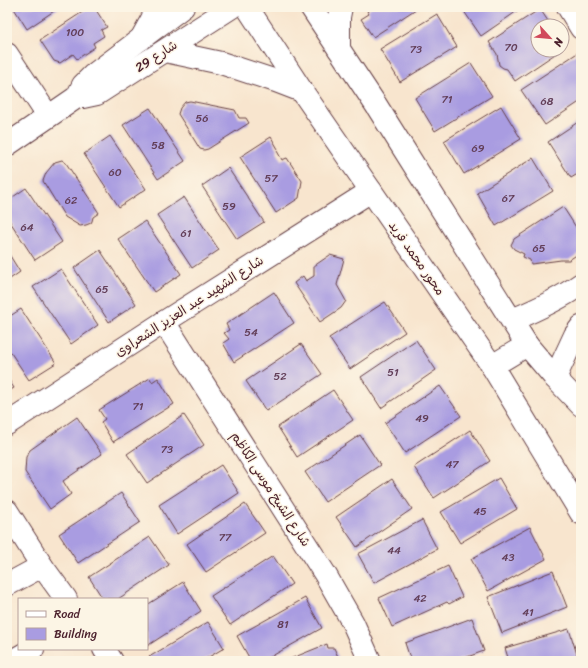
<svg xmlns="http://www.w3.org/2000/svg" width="588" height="668" viewBox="0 0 588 668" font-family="Sriracha,'Playpen Sans Arabic',sans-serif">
<rect width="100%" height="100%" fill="#fcf5e5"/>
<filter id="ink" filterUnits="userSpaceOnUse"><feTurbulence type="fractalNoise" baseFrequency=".025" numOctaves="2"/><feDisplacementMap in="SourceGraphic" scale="8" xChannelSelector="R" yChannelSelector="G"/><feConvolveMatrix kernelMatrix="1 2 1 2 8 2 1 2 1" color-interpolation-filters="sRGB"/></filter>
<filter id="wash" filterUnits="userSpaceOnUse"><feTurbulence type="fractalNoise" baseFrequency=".012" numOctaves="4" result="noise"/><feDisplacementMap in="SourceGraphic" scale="16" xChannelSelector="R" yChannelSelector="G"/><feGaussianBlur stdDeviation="0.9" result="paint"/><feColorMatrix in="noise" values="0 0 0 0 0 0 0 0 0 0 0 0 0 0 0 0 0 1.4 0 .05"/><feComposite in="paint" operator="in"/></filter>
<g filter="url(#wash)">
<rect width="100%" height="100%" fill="#f8e5ce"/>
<g id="blocks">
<g fill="#a99ce1">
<polygon points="13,7 60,7 27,29"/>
<polygon points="90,7 94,7 107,27 101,30 104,36 93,43 95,47 77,59 73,54 60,63 54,61 40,40"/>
<polygon points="373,7 419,7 373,37 361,19 369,14 367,11"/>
<polygon points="461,7 523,7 481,36"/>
<polygon points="540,9 548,21 558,26 538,26 538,50 561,50 515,81 507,69 503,68 499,65 497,54 489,42"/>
<polygon points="437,14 457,47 400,82 380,49"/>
<polygon points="579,52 581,54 581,101 545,125 521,90"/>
<polygon points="471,63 492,96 435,131 415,98"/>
<polygon points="190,101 235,110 239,118 246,118 249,123 208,149 204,150 200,149 178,114 180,108 185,102"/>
<polygon points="501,106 521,139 464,174 444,141"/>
<polygon points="150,108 185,161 158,179 123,125"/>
<polygon points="581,120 581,172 571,178 548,142"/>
<polygon points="110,136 146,189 119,207 84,154"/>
<polygon points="271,137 278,149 277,151 282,160 287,158 302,181 299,198 276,213 240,157"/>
<polygon points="533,158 553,191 496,226 477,193"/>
<polygon points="62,160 66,163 99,213 93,217 92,221 91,223 86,225 80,226 65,217 43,181 46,173 55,162"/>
<polygon points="228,168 264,222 237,239 202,186"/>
<polygon points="26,188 62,242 35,260 7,217 7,201"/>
<polygon points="184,197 219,250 192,268 157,215"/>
<polygon points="563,207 581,235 581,252 569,260 561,260 531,264 530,260 523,257 524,254 514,249 511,245 514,239"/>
<polygon points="145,221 181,274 154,292 118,239"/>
<polygon points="100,250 136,304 109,322 74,268"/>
<polygon points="7,251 20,272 7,281"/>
<polygon points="330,255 344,259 337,285 346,301 341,308 320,322 294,283 303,276 306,281 314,276 314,266"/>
<polygon points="61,269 98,325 71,344 33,287"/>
<polygon points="274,292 294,323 234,362 223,343 229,339 224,333 229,330 226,324"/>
<polygon points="385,302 405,332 350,369 329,338"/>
<polygon points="21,309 56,363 29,380 7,347 7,318"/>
<polygon points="416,340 436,370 381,408 361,377"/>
<polygon points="301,344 322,374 266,411 246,381"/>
<polygon points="7,377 14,388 7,392"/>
<polygon points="150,378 152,382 158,378 174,404 113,442 101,422 105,419 99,410"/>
<polygon points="440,386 461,416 405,453 385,423"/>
<polygon points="333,390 353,420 297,457 278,427"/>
<polygon points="184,415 204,445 147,483 127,454"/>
<polygon points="77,417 102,454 63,481 71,494 50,509 25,472 26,457 30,450"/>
<polygon points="470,430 490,461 434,498 414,467"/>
<polygon points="360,435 380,465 325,502 305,472"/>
<polygon points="221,465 239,493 177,534 159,505"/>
<polygon points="499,478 517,509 460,543 441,512"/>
<polygon points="392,479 412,509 357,547 336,517"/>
<polygon points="121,493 140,522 78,563 59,534"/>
<polygon points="245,504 265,533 206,572 187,544"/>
<polygon points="422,520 437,549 374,583 358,554"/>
<polygon points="530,527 546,559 488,591 471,559"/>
<polygon points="150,537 169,565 118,599 103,599 89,577"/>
<polygon points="273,556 292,584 230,625 211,596"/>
<polygon points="448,566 462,597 449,604 447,602 392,627 379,598"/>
<polygon points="553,571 567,607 502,633 488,597"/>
<polygon points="183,582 201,611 147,646 147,605"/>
<polygon points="305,598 322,628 263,661 251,661 237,636"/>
<polygon points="472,618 484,651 456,661 411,661 405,643"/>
<polygon points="208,622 224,648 202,661 152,661 149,657"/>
<polygon points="569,629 579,661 509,661 505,648"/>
<polygon points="327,644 328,648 334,648 340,661 285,661"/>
</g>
</g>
</g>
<g filter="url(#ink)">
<use href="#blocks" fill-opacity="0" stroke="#643d43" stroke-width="1"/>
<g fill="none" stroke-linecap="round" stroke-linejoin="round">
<defs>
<g id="minor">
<polyline points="568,7 581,28"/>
<polyline points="7,54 48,116"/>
<polyline points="77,97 83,97 97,94 232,7"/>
<polyline points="7,145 77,97 83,85 93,75 183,7"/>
<path d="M512,320C536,310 560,299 581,284"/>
<polyline points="164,322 325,574 353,623 370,661"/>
<polyline points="555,378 575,335 581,327"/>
<polyline points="7,424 164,322 371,191"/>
<polyline points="7,511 42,566 66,599"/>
<polyline points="7,585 42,566"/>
<polyline points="104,649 112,661"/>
<polyline points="12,661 33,649"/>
</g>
<g id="major">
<polyline points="247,7 302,91 492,366 581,513"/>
<polyline points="311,7 376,105 527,345 555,378 581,405"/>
<polyline points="141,39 152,19 157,7"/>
<polyline points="339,49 339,17 341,7"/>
<polyline points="165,51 221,63 276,81 302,91"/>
<polyline points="492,366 527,345"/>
</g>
</defs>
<use href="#minor" stroke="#643d43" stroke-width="24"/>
<use href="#major" stroke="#643d43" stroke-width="24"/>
<use href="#minor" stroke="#fff" stroke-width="22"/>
<use href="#major" stroke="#fff" stroke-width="22"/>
</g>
</g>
<g text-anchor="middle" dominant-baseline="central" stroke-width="3" stroke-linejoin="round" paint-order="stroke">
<g font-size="11" fill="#623e58">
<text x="75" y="32">100</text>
<text x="511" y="47">70</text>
<text x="416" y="49">73</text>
<text x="447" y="99">71</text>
<text x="547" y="101">68</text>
<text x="202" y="118">56</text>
<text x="158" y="145">58</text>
<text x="478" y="148">69</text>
<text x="115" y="172">60</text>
<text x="271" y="178">57</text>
<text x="508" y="198">67</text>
<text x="71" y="200">62</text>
<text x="229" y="206">59</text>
<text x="27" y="227">64</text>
<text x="186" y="233">61</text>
<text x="539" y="248">65</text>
<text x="102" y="289">65</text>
<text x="251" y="332">54</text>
<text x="393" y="372">51</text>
<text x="280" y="376">52</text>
<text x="138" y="406">71</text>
<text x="422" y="418">49</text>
<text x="167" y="449">73</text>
<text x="452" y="464">47</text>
<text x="480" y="511">45</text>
<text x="225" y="537">77</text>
<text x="394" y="550">44</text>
<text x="508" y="557">43</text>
<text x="420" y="598">42</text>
<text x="528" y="612">41</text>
<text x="283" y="624">81</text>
</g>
<g font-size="13" fill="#4a1f2b" stroke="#fcf5e5">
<text transform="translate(156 56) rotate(-33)">شارع 29</text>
<text transform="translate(417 258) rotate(55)">محور محمد فريد</text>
<text transform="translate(189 306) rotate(-33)">شارع الشهيد عبد العزيز الشعراوى</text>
<text transform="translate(271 489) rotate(57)">شارع الشيخ موسى الكاظم</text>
</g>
</g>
<rect width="588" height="668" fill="none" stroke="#fcf5e5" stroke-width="24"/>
<rect x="18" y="598" width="130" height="52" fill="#fcf5e5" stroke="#b59f9b"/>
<rect x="26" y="611" width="20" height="6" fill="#ffffff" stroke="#b59f9b"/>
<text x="54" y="618" font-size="12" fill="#4a1f2b">Road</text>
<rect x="26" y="628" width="20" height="12" fill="#a99ce1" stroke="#b59f9b"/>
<text x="54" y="638" font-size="12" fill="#4a1f2b">Building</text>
<g transform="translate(550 38) rotate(117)"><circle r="19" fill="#fcf5e5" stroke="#b59f9b"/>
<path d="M0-3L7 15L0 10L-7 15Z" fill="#d1495b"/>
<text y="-6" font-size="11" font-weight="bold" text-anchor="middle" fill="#4a1f2b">N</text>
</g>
</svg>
